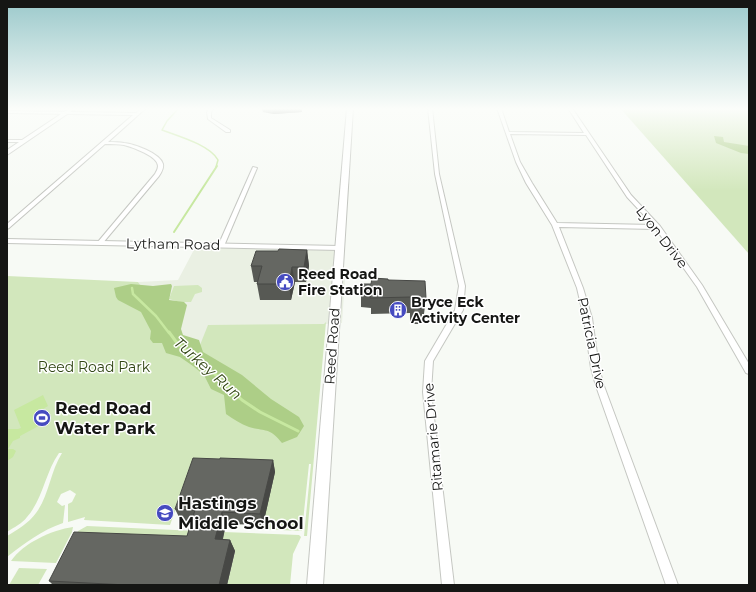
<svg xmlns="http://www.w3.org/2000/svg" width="756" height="592" viewBox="0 0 756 592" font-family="Montserrat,sans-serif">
<rect width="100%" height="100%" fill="#f7faf5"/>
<polygon fill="#eaf0e3" points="197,244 341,247 345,278 342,323 326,324 198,351 173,329 138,282 178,280"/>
<g fill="#d2e7bc">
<polygon points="620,108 749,108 749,254"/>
<path d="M7,276L138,282L173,329L198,350L208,325L324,324L326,322L307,536H304L311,464H309L302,531L258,529L259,525H263L187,478L170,525L84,520L85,517L68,522V504L72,502L76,494L70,490L61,494L57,502L62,506L65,505L63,523C42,530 25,543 7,557V536C17,530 29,523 36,513C49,496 50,472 62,453H59C45,473 43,499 27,517C22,524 14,527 7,532Z"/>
<polygon points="198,285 202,288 202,292 195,294 191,302 180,302 169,299 174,286"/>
<polygon points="87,526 197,531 193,547 67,553 78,531"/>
<path d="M73,527L72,532L56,563L11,561C23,543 52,530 73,527Z"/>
<polygon points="224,532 299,535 301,537 293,554 290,585 227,585 235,551 220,550"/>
<polygon points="19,568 47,569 38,585 9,585"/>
</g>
<g fill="#adce87">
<polygon points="714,136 723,137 724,142 749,146 749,154 741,153 716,143"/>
<path d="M131,284L153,286L171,284L172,286L169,300L184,302L187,305L181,329L183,335L199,340L203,352L242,375L271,399L299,417L304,426L297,437L282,443C269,427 266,432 249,427C241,424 233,419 226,414L224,395L211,389L204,375L193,366L180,357L166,353L162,343H153L150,339L151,331L141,312L118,300L116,297L114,288Z"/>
</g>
<polygon fill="#c7e8a0" points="43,395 48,406 38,412 41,417 45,415 48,421 20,436 20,438 13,441 8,449 13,449 16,451 13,457 7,461 7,429 18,429 21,428 14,410"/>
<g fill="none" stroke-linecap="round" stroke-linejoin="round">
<path stroke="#c7e8a0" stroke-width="1.5" d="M179,108L167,121L162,130C178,136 210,145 218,160L216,167"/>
<polyline stroke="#c7e8a0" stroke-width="2" points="174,232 217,166"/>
<polyline stroke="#c7e8a0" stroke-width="2.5" points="132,288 133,294 156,316 169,333"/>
<polyline stroke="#c7e8a0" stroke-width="3" points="169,332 177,343 216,375 242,400 260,412 298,431"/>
<defs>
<g id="minor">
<path d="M142,108H146L108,142C113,142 119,142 124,143C134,144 160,153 163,164C164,168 161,173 159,176L102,244H98L97,243L155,174C156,172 158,169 158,166C158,156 132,147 124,145C118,144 111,144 105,144L9,228L7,229V224L133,115L7,113V111L136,113Z"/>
<polygon points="210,108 214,108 211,112 211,118 230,130 230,132 226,132 208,119 207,112"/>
<polygon points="428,108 432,108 439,174 465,286 463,310 433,361 431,392 454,585 442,585 423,392 425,361 455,310 459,286 435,174"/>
<path d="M497,108H501L509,132L584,133L568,108H572L631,195L660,226L702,285L749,364V374L746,373L697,287L656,229L559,227L583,288L592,318L599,368L604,386L678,585H666L596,386L591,368L584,318L577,288L552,225L526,183L516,162ZM510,134L586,135L627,197L653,225L557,223L532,183L520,162Z"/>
<polygon points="7,140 24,140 26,141 24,142 7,142"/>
<polygon points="253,167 257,168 224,246 223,247 219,247 218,246"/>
</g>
<g id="tertiary">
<polygon points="70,108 76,108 7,155 7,150"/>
<polygon points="7,239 340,246 344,248 340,250 7,243"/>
</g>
<polygon id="secondary" points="347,108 353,108 323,585 307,585"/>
</defs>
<use href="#minor" stroke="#c5c7c2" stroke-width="2"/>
<use href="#tertiary" stroke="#c5c7c2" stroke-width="2"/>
<use href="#secondary" stroke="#c5c7c2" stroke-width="2"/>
<use href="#minor" fill="#fff" fill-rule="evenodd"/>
<use href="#tertiary" fill="#fff" fill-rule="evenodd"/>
<use href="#secondary" fill="#fff" fill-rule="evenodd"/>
</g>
<g fill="#575954">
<polygon points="262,108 308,108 302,108 302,112 273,114 263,112"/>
<polygon points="307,250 309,266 306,282 295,282 291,300 260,300 257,284 258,282 254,282 251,266"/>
<polygon points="388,280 426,298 424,314 422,314 422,324 410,324 410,313 371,314 371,308 361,307 361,292 371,284"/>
<polygon points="273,460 275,472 263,525 226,524 223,539 230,540 235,551 227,585 53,585 49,581 187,536 192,521 181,521 175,509"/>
</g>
<g fill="#474845">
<polygon points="272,108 308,108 302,108 302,112 273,114"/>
<polygon points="307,250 309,266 306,282 304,267"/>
<polygon points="292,267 295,282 291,300 289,284"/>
<polygon points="273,460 275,472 263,525 260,514"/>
<polygon points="222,512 226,524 220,550 215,539"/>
<polygon points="230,540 235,551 227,585 219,585"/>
</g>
<g fill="#656762" stroke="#474845">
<polygon points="279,249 307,250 304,267 292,267 289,284 257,284 262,266 251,266 256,251 278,251"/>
<polygon points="372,278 388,279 388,280 425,281 426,298 422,298 423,308 411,308 411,297 370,298 371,292 361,292 361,284 371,284"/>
<polygon points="193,458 220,459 220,458 273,460 260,514 222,512 215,539 230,540 219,585 127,585 49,581 74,532 187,536 195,510 175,509"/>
</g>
<linearGradient id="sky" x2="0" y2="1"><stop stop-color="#9bc9cb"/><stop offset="0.57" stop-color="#fbfdfa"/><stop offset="1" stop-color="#fbfdfa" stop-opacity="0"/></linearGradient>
<rect width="756" height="191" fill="url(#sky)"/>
<defs>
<symbol id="civic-disc" viewBox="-11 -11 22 22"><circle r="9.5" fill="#464bc0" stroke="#fff"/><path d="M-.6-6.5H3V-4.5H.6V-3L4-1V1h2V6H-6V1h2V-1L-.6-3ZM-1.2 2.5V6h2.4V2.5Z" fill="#fff"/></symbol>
<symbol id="building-disc" viewBox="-11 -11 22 22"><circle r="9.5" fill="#464bc0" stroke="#fff"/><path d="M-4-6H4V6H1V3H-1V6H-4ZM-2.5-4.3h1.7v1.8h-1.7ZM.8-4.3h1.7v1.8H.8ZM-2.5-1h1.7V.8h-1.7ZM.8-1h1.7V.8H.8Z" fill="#fff"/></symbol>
<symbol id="stadium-disc" viewBox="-11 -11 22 22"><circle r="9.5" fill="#464bc0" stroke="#fff"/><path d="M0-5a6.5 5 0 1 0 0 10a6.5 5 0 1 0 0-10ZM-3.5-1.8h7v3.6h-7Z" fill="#fff"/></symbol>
<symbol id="school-disc" viewBox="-11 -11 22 22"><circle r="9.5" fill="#464bc0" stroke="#fff"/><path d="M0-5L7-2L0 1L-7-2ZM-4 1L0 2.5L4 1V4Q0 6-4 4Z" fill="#fff"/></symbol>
</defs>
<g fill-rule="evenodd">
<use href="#civic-disc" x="275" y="272" width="20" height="20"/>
<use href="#building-disc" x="388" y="300" width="20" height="20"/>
<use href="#stadium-disc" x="32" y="408" width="20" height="20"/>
<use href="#school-disc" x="155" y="503" width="20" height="20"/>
</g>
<g text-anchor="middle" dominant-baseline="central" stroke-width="3" stroke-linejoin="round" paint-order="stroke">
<g font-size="14" fill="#151614" stroke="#fff">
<text transform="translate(662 237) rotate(52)">Lyon Drive</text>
<text transform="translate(173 244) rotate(1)">Lytham Road</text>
<text transform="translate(592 343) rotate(78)">Patricia Drive</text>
<text transform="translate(332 346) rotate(-86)">Reed Road</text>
<text transform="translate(433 437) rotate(-95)">Ritamarie Drive</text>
</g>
<g font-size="14" font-weight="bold" fill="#151614" stroke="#fff" text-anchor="start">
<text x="298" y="274">Reed Road<tspan x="298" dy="16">Fire Station</tspan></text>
<text x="411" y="302">Bryce Eck<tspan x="411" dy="16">Activity Center</tspan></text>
</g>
<g font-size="14" fill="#324715" stroke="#fff">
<text x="94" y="367">Reed Road Park</text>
</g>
<g font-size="15" font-style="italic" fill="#304412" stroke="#fff">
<text transform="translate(208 368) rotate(42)">Turkey Run</text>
</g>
<g font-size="17" font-weight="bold" fill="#151614" stroke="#fff" text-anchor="start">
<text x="55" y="408">Reed Road<tspan x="55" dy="20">Water Park</tspan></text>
<text x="178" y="503">Hastings<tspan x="178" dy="20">Middle School</tspan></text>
</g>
</g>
<rect width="756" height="592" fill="none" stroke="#151614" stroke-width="16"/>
</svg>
